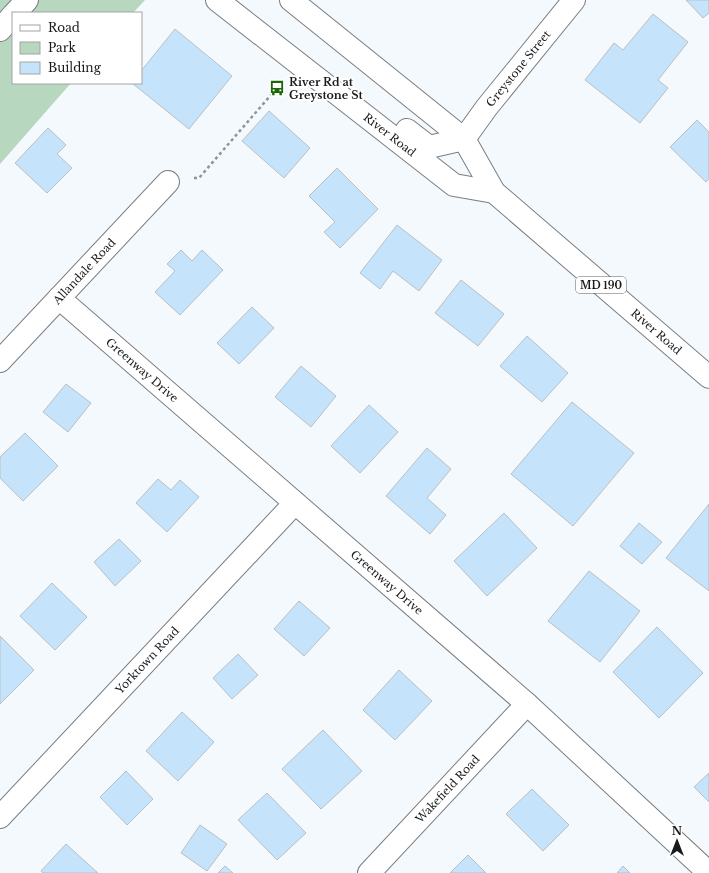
<svg xmlns="http://www.w3.org/2000/svg" width="709" height="873" viewBox="0 0 709 873" font-family="'Libre Baskerville',serif">
<rect width="100%" height="100%" fill="#f4f9fd"/>
<polygon fill="#b7d7bf" points="0,0 145,0 133,13 13,13 13,83 71,83 0,164"/>
<g fill="#c5e4fc" stroke="#babfc3">
<polygon points="686,0 709,0 709,13 703,18"/>
<polygon points="653,14 688,42 658,80 668,88 640,123 585,80 614,43 623,50"/>
<polygon points="175,29 232,76 189,129 132,83 141,83 141,71"/>
<polygon points="269,111 310,148 284,178 242,141"/>
<polygon points="697,120 709,132 709,179 706,182 670,147"/>
<polygon points="48,128 66,145 57,154 72,168 47,193 15,163"/>
<polygon points="337,168 378,209 340,248 324,232 335,222 309,196"/>
<polygon points="397,225 442,260 419,291 393,271 380,289 360,273"/>
<polygon points="181,250 192,261 202,250 223,270 180,315 155,292 175,271 167,264"/>
<polygon points="461,280 504,314 478,346 435,313"/>
<polygon points="252,307 274,328 239,364 217,343"/>
<polygon points="527,336 568,373 542,402 500,366"/>
<polygon points="301,366 336,396 311,427 275,397"/>
<polygon points="66,384 91,403 68,432 43,412"/>
<polygon points="572,402 634,453 573,526 511,474"/>
<polygon points="369,405 398,432 360,473 331,446"/>
<polygon points="25,433 58,466 23,501 0,478 0,457"/>
<polygon points="427,448 451,469 427,498 446,515 430,534 386,496"/>
<polygon points="158,479 171,490 180,480 199,497 167,532 136,503"/>
<polygon points="709,504 709,591 666,558"/>
<polygon points="504,513 537,548 487,596 454,561"/>
<polygon points="639,523 662,542 642,564 620,546"/>
<polygon points="119,539 141,561 115,586 94,562"/>
<polygon points="589,571 640,611 600,662 548,621"/>
<polygon points="52,583 87,617 55,650 20,616"/>
<polygon points="299,601 330,628 304,656 274,629"/>
<polygon points="657,627 703,673 659,718 613,672"/>
<polygon points="0,636 34,670 0,704"/>
<polygon points="238,654 258,675 232,699 213,678"/>
<polygon points="399,670 432,701 395,740 363,710"/>
<polygon points="182,712 214,742 178,781 146,751"/>
<polygon points="323,730 362,771 321,809 282,769"/>
<polygon points="126,771 153,799 127,825 100,797"/>
<polygon points="709,773 709,802 694,787"/>
<polygon points="532,789 569,825 543,851 506,814"/>
<polygon points="267,793 306,833 277,860 238,820"/>
<polygon points="200,825 227,844 207,871 181,853"/>
<polygon points="66,844 98,873 43,873 41,871"/>
<polygon points="468,855 486,873 450,873"/>
<polygon points="225,866 233,873 218,873"/>
<polygon points="623,866 630,873 617,873"/>
</g>
<g fill="none" stroke-linecap="round" stroke-linejoin="round">
<defs>
<g id="minor">
<path id="s1" d="M464,139L487,107L574,0"/>
<path id="s2" d="M59,298L527,704L709,873"/>
<path id="s3" d="M0,361L168,182"/>
<path id="s4" d="M0,817L295,503"/>
<path id="s5" d="M369,873L527,704"/>
</g>
<g id="major">
<path id="s6" d="M217,0L454,185L494,192"/>
<path id="s7" d="M291,0L464,139L494,192L709,377"/>
<polyline points="15,13 27,0"/>
<polyline points="0,30 13,15"/>
<polyline points="407,130 429,147 464,139"/>
</g>
</defs>
<use href="#minor" stroke="#7a7e82" stroke-width="24"/>
<use href="#major" stroke="#7a7e82" stroke-width="24"/>
<polyline stroke="#909497" stroke-width="2.5" stroke-dasharray="3 3" stroke-linecap="butt" points="194,178 199,178 277,88"/>
<use href="#minor" stroke="#fff" stroke-width="22"/>
<use href="#major" stroke="#fff" stroke-width="22"/>
</g>
<defs>
<symbol id="bus-bare" viewBox="-9 -9 18 18"><path d="M-5-6H5V4H4V6H2V4H-2V6H-4V4H-5ZM-3.5-4V0h7V-4ZM-3.5 1.2v1.5H-2V1.2ZM2 1.2v1.5H3.5V1.2Z" fill="#1b6703" stroke="#fff" stroke-width="2.5" paint-order="stroke"/></symbol>
</defs>
<g fill-rule="evenodd">
<use href="#bus-bare" x="266" y="77" width="22" height="22"/>
</g>
<g text-anchor="middle" dominant-baseline="central" stroke-width="4" stroke-linejoin="round" paint-order="stroke">
<rect fill="#fff" stroke="#5d5f60" stroke-width="1" x="576" y="277" width="50" height="16" rx="3"/>
<g font-size="10" font-weight="bold" fill="#181a1c">
<text x="601" y="285">MD 190</text>
</g>
<g font-size="11" fill="#181a1c" stroke="#fff">
<text stroke="none"><textPath href="#s1" startOffset="89">Greystone Street</textPath></text>
<text stroke="none"><textPath href="#s6" startOffset="219">River Road</textPath></text>
<text stroke="none"><textPath href="#s3" startOffset="123">Allandale Road</textPath></text>
<text stroke="none"><textPath href="#s7" startOffset="497">River Road</textPath></text>
<text stroke="none"><textPath href="#s2" startOffset="110">Greenway Drive</textPath></text>
<text stroke="none"><textPath href="#s2" startOffset="434">Greenway Drive</textPath></text>
<text stroke="none"><textPath href="#s4" startOffset="215">Yorktown Road</textPath></text>
<text stroke="none"><textPath href="#s5" startOffset="115">Wakefield Road</textPath></text>
</g>
<g font-size="11" font-weight="bold" fill="#181a1c" stroke="#fff" text-anchor="start">
<text x="289" y="82">River Rd at<tspan x="289" dy="13">Greystone St</tspan></text>
</g>
</g>
<rect x="12" y="12" width="130" height="72" fill="#ffffff" stroke="#a3a3a4"/>
<rect x="20" y="25" width="20" height="6" fill="#ffffff" stroke="#a3a3a4"/>
<text x="48" y="32" font-size="12" fill="#181a1c">Road</text>
<rect x="20" y="42" width="20" height="12" fill="#b7d7bf" stroke="#a3a3a4"/>
<text x="48" y="52" font-size="12" fill="#181a1c">Park</text>
<rect x="20" y="62" width="20" height="12" fill="#c5e4fc" stroke="#a3a3a4"/>
<text x="48" y="72" font-size="12" fill="#181a1c">Building</text>
<g transform="translate(677 841)" stroke="#ffffff" stroke-width="3" paint-order="stroke">
<path d="M0-3L7 15L0 10L-7 15Z" fill="#181a1c"/>
<text y="-6" font-size="11" font-weight="bold" text-anchor="middle" fill="#181a1c">N</text>
</g>
</svg>
